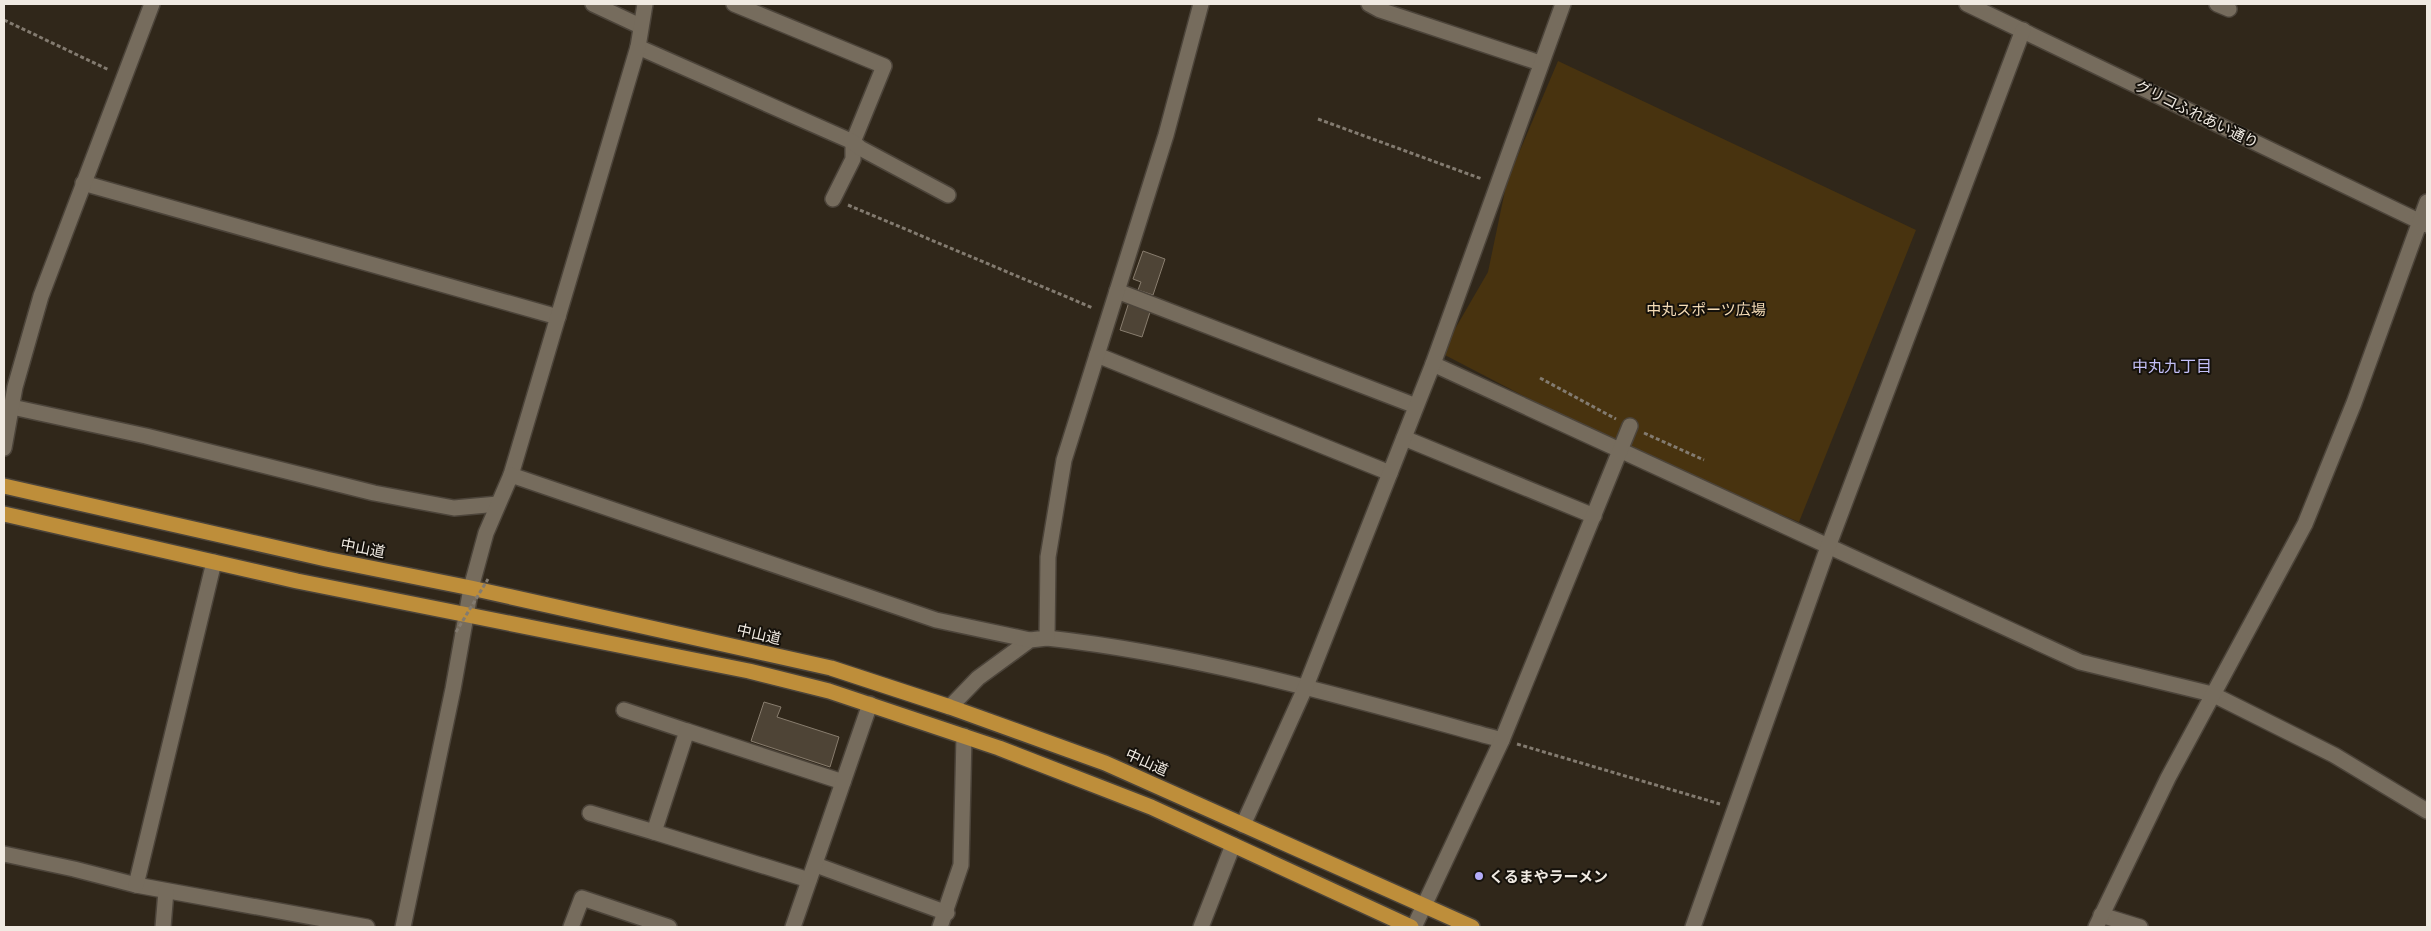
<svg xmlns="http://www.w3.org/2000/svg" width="2431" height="931" viewBox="0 0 2431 931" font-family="Arial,'Noto Sans JP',sans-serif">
<rect width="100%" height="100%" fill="#30271a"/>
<polygon fill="#48330f" points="1558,61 1916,230 1799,522 1633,453 1441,353 1488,272 1507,181"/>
<g fill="#4e4436" stroke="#887d6e">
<polygon points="1143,251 1165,259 1153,295 1138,290 1141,282 1133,279"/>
<polygon points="1129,302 1151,309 1142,337 1120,330"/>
<polygon points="764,702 781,707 777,717 839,737 830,767 751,741"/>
</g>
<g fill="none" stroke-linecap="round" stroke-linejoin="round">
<defs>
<g id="minor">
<polyline points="593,4 640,26"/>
<polyline points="734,4 884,66 853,142 853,159 833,199"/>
<polyline points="1369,4 1380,10 1540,63"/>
<polyline points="1967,4 2427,225"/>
<polyline points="2217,4 2229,9"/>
<polyline points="638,47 853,142 860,148 948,195"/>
<polyline points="83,183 558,317"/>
<polyline points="1117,291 1416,406"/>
<polyline points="1097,355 1390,473"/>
<polyline points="1433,364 2080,662 2212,694 2334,755 2427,811"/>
<polyline points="12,407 146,436 374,493 454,508 498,504"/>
<polyline points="1404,438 1594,516"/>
<polyline points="4,448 15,387 41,296 152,4"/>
<polyline points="511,475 638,47 645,4"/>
<path d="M1047,638C1202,655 1352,699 1502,740"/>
<polyline points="950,707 978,678 1030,640 1047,638 1048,557 1064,460 1166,135 1201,4"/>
<polyline points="624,710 687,731"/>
<polyline points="590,813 654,832"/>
<polyline points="1243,825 1306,686 1433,364 1563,4"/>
<polyline points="4,854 74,869 136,885 367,927"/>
<polyline points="816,865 947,913"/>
<polyline points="809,880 654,832 687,731 843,782"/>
<polyline points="136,885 214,562"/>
<polyline points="2101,915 2140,927"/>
<polyline points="163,927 166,891"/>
<polyline points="403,927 453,689 471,588 486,533 511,475 936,620 1030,640"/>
<polyline points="571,927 582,898 669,927"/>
<polyline points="793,927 870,704"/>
<polyline points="940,927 961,865 964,736"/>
<polyline points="1201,927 1233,845"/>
<polyline points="1414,927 1502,740 1630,426"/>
<polyline points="1693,927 1828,547 2023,30"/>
<polyline points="2096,927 2168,778 2305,524 2354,403 2427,202"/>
</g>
<g id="highway">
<polyline points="4,486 326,559 471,588 831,668 950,707 1105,763 1472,927"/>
<polyline points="4,514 297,581 749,671 829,691 999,748 1151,807 1411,927"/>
</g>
</defs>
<use href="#minor" stroke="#4c443a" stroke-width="18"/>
<use href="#highway" stroke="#4c443a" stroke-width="18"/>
<g stroke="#837b70" stroke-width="3" stroke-dasharray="4 2.5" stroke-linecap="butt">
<polyline points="4,20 109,70"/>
<polyline points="1318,119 1482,179"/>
<polyline points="848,205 1093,308"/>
<polyline points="1540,378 1616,419"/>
<polyline points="1644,433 1704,460"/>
<polyline points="1517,744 1720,804"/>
</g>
<use href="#minor" stroke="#766c5d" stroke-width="15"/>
<use href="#highway" stroke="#be8e3a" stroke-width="15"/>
<polyline stroke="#837b70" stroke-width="3" stroke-dasharray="4 2.5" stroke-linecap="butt" points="456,632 488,579"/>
</g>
<circle fill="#b4acf9" stroke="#15110b" stroke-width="2" cx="1479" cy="876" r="5"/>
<g text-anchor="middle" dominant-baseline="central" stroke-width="4" stroke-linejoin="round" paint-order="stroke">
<g font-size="15" fill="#f0eae2" stroke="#15110b">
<text transform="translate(2197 114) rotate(26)">グリコふれあい通り</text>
<text transform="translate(363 548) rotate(11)">中山道</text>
<text transform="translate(759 634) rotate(13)">中山道</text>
<text transform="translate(1147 762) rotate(24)">中山道</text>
</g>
<g font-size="15" fill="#f5dcb6" stroke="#15110b">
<text x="1706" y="309">中丸スポーツ広場</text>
</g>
<g font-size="15" font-weight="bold" fill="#f0eae2" stroke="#15110b" text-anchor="start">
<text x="1489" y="876">くるまやラーメン</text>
</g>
<g font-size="16" fill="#c3bff8" stroke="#15110b">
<text x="2172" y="366">中丸九丁目</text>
</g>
</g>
<rect width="2431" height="931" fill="none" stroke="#f0eae2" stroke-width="10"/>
</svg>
